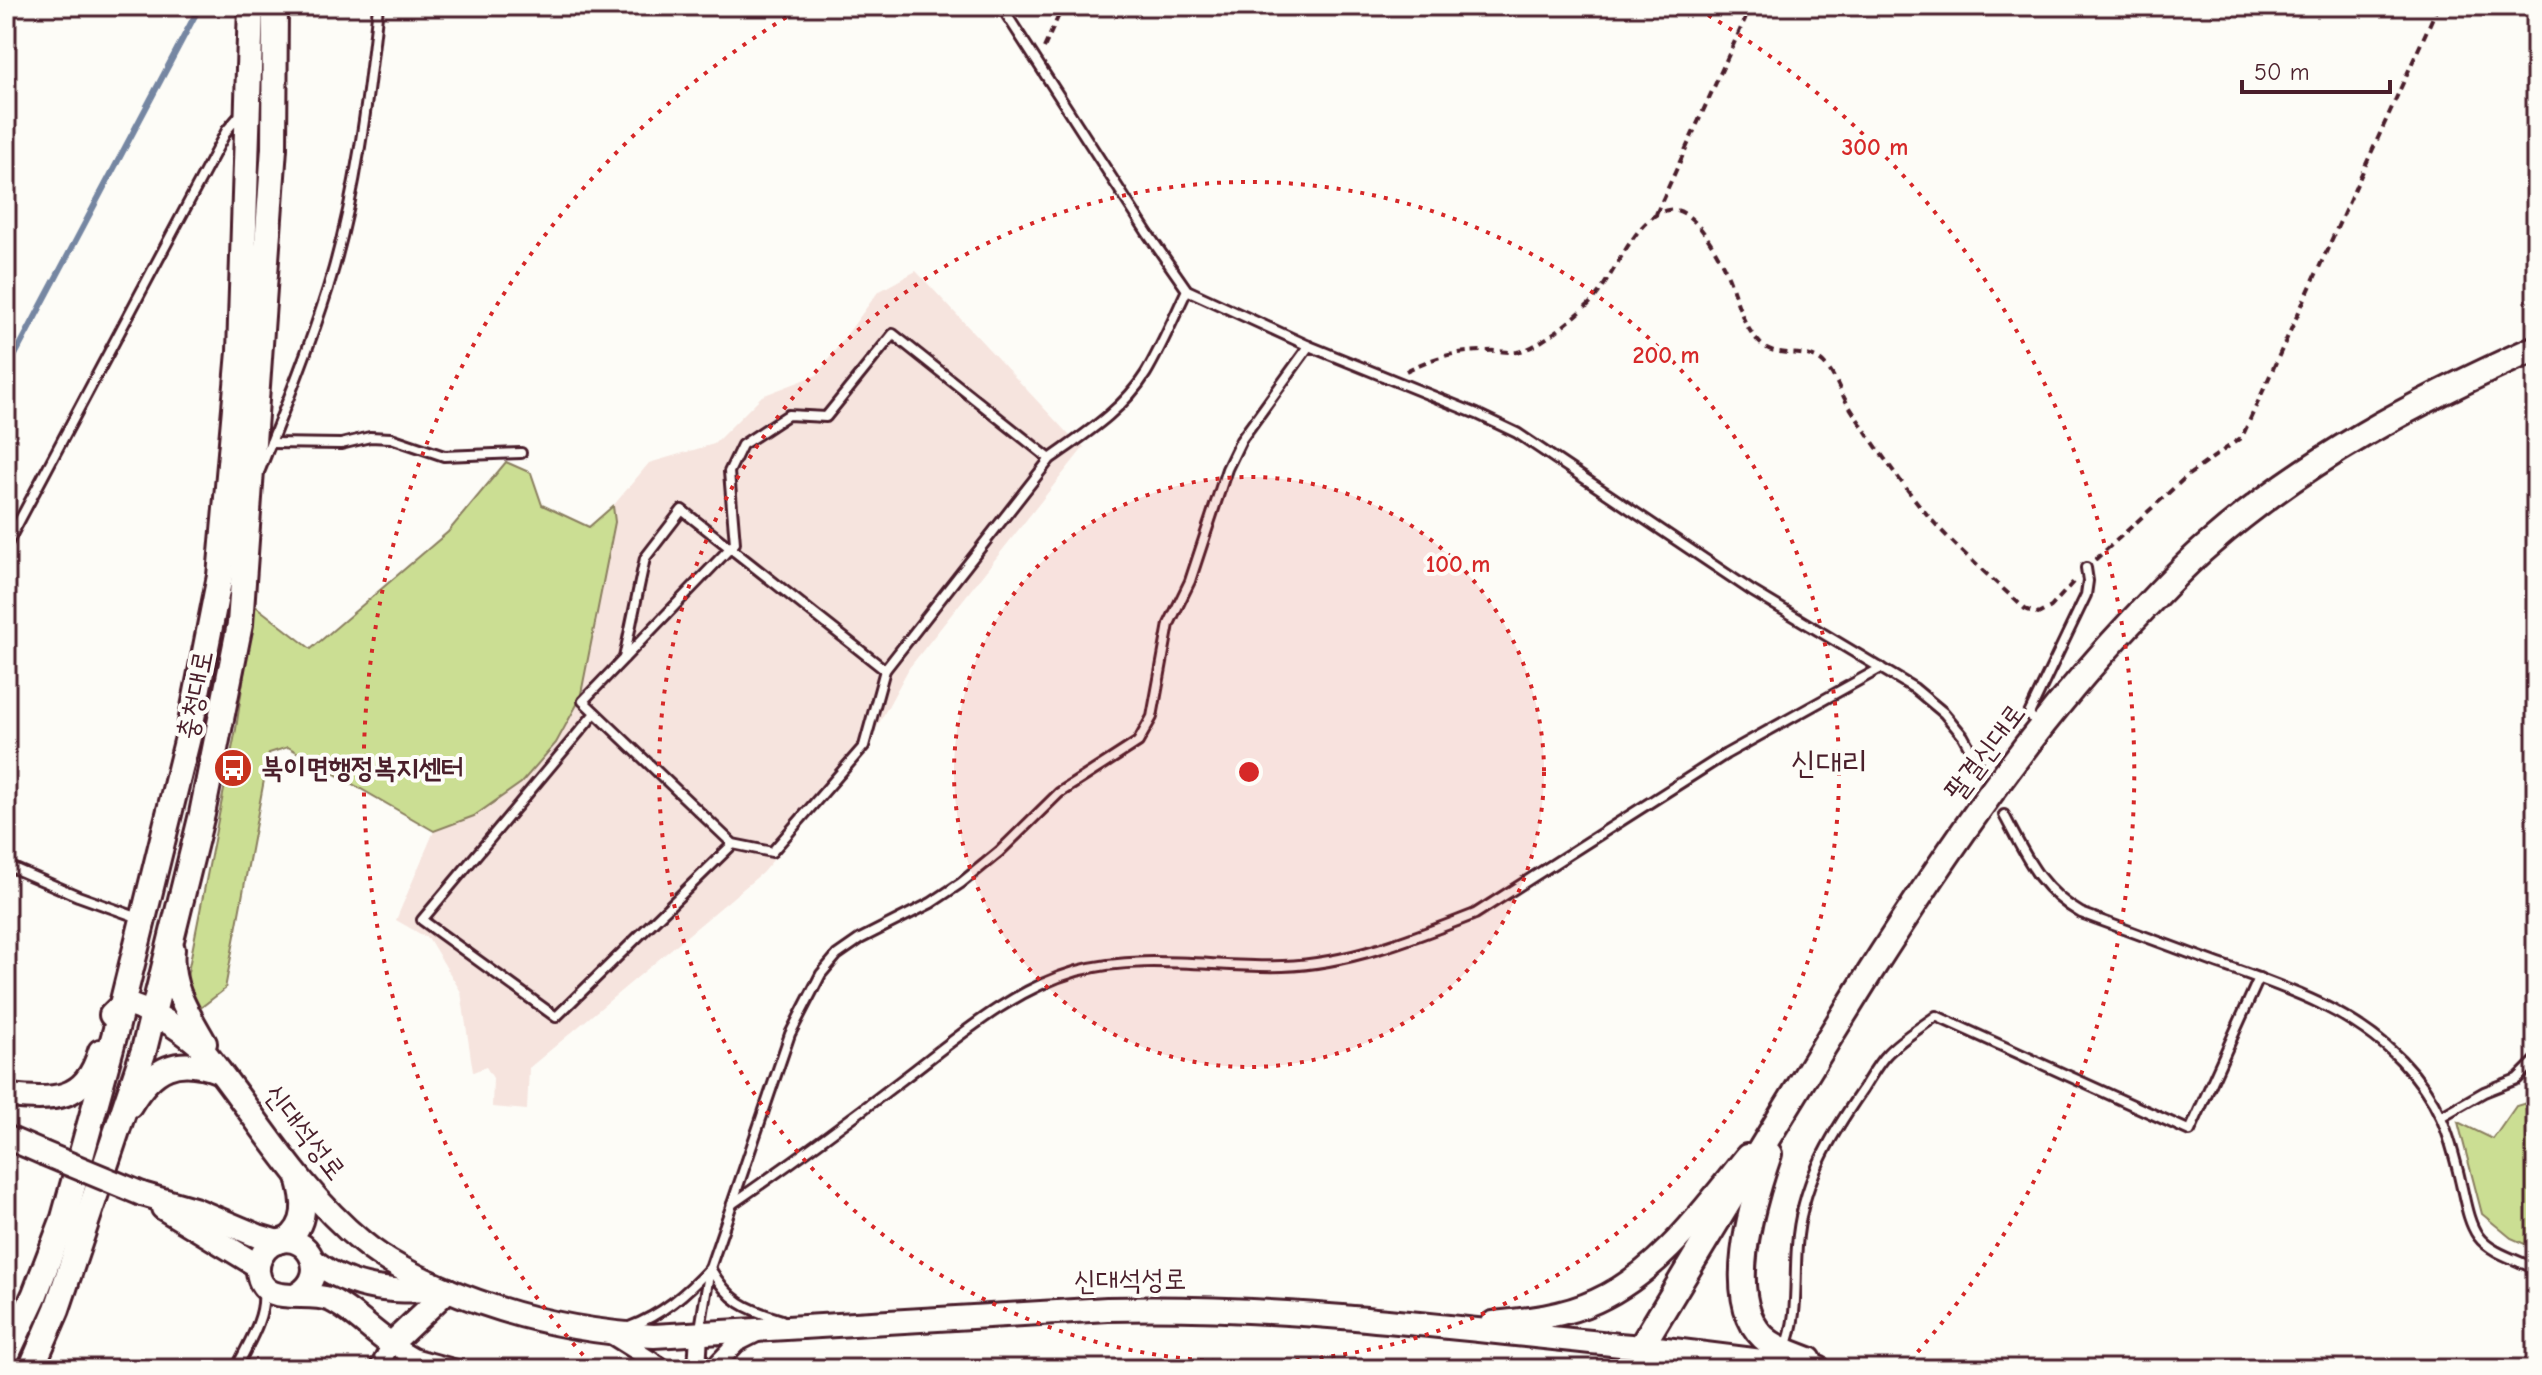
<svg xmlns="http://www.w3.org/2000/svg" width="2542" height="1375" viewBox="0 0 2542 1375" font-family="'Comic Neue','Poor Story',sans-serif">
<rect width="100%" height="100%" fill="#fdfcf7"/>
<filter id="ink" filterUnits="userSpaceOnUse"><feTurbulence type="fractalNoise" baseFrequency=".0125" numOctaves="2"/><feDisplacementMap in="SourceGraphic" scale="16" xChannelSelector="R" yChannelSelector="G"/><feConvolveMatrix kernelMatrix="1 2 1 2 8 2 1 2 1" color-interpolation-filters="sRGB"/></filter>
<g filter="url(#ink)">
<polygon fill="#f6e4de" points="916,271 1069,435 1084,447 909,668 859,760 762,873 529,1068 527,1110 492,1107 493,1078 486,1067 473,1072 461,992 429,939 396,920 434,831 474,816 615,522 613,506 649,463 714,444 762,396 817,375 878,292"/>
<g fill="#cbde93" stroke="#8a7e5f" stroke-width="2">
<polygon points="506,462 531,473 542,505 589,527 613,506 615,522 580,699 556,743 521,783 474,816 434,831 288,747 269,753 225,989 199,1009 185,987 236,729 254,605 311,649 448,532"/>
<polygon points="2536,1100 2536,1249 2511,1238 2482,1214 2458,1122 2493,1139 2516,1106"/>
</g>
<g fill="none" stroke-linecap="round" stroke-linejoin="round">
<polyline stroke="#7586a2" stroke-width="6" points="6,372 200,6"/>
<defs>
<g id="service">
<polyline points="1001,6 1148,234 1187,290 1309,346 1477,414 1517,433 1752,591 1914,688 1944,713 1963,736 1980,767"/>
<polyline points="271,443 341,444 370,437 391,438 444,456 521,453"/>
<path d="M1050,459L885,670L864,746L772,852L733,844L583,701L735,543L729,472L742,445L788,415L826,417L893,334L1050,459C1085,434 1123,410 1146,373C1162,346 1174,317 1187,290"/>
<path d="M260,470C284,410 309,349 328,288C356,197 368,100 378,6"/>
<polyline points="6,546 227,130 240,115"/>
<polyline points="624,658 645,558 682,510 885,670"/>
<polyline points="595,713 422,920 556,1017 733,844"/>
<polyline points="2039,726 2029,714 2086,595 2088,581 2086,568"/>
<path d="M2004,815C2026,856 2039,889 2081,913C2127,930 2173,947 2219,964C2284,987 2351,1009 2401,1060C2439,1100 2449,1131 2461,1184C2465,1200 2468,1222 2478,1236C2490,1253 2518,1260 2536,1269"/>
<polyline points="6,865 78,896 142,919"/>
<polyline points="2442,1116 2484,1092 2517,1079 2536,1060"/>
<path d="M732,1204C790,1164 847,1122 903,1079C957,1038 1011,990 1077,971C1142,953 1216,968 1283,966C1349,964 1414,938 1475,914L1726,754L1881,668"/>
<path d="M629,1327C662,1315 687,1293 710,1268C729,1302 746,1309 782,1320"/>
<polyline points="700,1329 710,1268 732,1204 790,1034 821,974 837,955 860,939 931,903 961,883 999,852 1059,793 1138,742 1152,717 1169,624 1190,581 1227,469 1241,440 1309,346"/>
<path d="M1785,1350C1799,1315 1794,1283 1797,1246C1801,1185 1829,1138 1863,1089C1870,1078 1878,1063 1887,1054C1901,1039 1920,1028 1936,1016L2190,1131L2259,978"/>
<path d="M236,1369C247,1345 266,1318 263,1292"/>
</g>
<g id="minor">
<polyline points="611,1335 665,1369"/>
<polyline points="378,1369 391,1344 413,1357 457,1369"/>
<polyline points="697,1369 699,1334"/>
<polyline points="712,1369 737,1343 757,1333"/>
</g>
<g id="tertiary">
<path d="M173,949C169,985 188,1013 205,1043"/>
<path d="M111,1015L123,1003C153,1012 175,1024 199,1045C253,1110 296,1188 362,1242C386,1262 413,1275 441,1287C510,1317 580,1332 654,1336L1107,1309C1285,1304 1463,1330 1641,1347"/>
<path d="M6,1096C53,1100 85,1103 100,1051"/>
<path d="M130,1106C153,1067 177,1055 220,1072"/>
<polyline points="6,1137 43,1153"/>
<polyline points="142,1194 194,1209 258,1236 278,1242"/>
<polyline points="163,1208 258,1266"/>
<path d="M286,1240C308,1225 305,1201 298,1177"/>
<path d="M314,1261C354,1292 394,1292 442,1290"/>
<path d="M298,1294C334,1272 302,1225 271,1245C262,1251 257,1262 258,1272C263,1309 307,1289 331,1300C352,1310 371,1331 391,1344L448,1290"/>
<path d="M1493,1323C1527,1320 1564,1316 1596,1301C1660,1272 1704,1209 1747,1156"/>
</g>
<g id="secondary">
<path d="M1769,1154C1753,1201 1719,1306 1769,1342C1780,1350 1796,1355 1809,1360"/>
<polyline points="6,1356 35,1294 64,1218 115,1033 189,733 220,576 240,352 251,6"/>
<polyline points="31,1369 57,1309 144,1050 202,814 240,624 274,148 275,6"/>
<path d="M1818,1369L1641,1347C1715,1224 1790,1100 1867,977C1947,851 2031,728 2134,619C2158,594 2181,568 2207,546C2306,459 2417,401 2536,348"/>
</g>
</defs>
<use href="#service" stroke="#4a1f2b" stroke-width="14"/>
<use href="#minor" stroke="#4a1f2b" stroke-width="22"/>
<use href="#tertiary" stroke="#4a1f2b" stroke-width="28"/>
<use href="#secondary" stroke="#4a1f2b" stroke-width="30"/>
<g stroke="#4a1f2b" stroke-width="4" stroke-dasharray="8 6" stroke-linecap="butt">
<polyline points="1044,48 1063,6"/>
<polyline points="1656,214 1751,6"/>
<path d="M1406,371C1433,357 1457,351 1487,351C1497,350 1508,353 1517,352C1537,349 1573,319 1588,305C1614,281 1633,217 1668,210C1692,205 1715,249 1724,267C1737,293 1738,321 1760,343C1777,361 1809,345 1826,366C1835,376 1840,391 1847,403C1871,440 1897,478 1925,512C1954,547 1992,578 2025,609L2038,614L2051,607L2075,580"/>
<polyline points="2095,560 2187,476 2242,437 2438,6"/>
</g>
<use href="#service" stroke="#fdfcf7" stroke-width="8"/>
<use href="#minor" stroke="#fdfcf7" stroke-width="16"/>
<use href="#tertiary" stroke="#fdfcf7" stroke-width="22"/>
<use href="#secondary" stroke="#fdfcf7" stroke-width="24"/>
<defs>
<polyline id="tertiary-bridge" points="43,1153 142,1194"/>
</defs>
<use href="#tertiary-bridge" stroke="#4a1f2b" stroke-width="28" stroke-linecap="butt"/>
<use href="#tertiary-bridge" stroke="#fdfcf7" stroke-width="22"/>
</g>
</g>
<circle cx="1249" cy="772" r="295" fill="#d62828" fill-opacity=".12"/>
<g fill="none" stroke="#d62828" stroke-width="4" stroke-dasharray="4 8">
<circle cx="1249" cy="772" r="295"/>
<circle cx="1249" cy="772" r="590"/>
<path d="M591 1364A885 885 0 0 1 800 9M1698 9A885 885 0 0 1 1907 1364"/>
</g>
<defs>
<symbol id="bus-disc" viewBox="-11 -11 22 22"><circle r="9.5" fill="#c8321e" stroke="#fdfcf7"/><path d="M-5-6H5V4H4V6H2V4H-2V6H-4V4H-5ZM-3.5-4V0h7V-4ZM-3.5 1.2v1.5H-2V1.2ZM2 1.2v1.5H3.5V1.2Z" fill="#fff"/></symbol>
</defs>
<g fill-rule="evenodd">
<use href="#bus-disc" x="211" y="746" width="44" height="44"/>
</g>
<g text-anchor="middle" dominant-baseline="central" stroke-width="8" stroke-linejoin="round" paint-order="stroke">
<g font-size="28" fill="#4a1f2b" stroke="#fdfcf7">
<text transform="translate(195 695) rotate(-79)">충청대로</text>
<text transform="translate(1985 752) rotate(-53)">팔결신대로</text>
<text transform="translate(305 1132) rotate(52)">신대석성로</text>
<text transform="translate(1130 1280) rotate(-1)">신대석성로</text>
</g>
<g font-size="28" font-weight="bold" fill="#4a1f2b" stroke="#fdfcf7" text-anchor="start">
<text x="261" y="768">북이면행정복지센터</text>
</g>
<g font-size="32" fill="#4a1f2b" stroke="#fdfcf7">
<text x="1829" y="762">신대리</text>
</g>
</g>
<circle cx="1249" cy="772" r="12" fill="#d62828" stroke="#fdfcf7" stroke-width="4"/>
<g font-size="24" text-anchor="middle" font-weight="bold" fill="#d62828" stroke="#fdfcf7" stroke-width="8" stroke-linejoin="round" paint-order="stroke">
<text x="1875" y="155">300 m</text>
<text x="1666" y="363">200 m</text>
<text x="1458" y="572">100 m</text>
</g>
<rect width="2542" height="1375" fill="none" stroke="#fdfcf7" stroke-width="32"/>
<rect x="16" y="16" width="2510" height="1343" fill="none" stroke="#4a1f2b" stroke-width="3" filter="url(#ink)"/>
<path d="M2242 80v12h148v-12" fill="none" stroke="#4a1f2b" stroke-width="4"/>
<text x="2254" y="80" font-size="24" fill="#4a1f2b" stroke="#fdfcf7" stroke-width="6" paint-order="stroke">50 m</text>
</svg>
